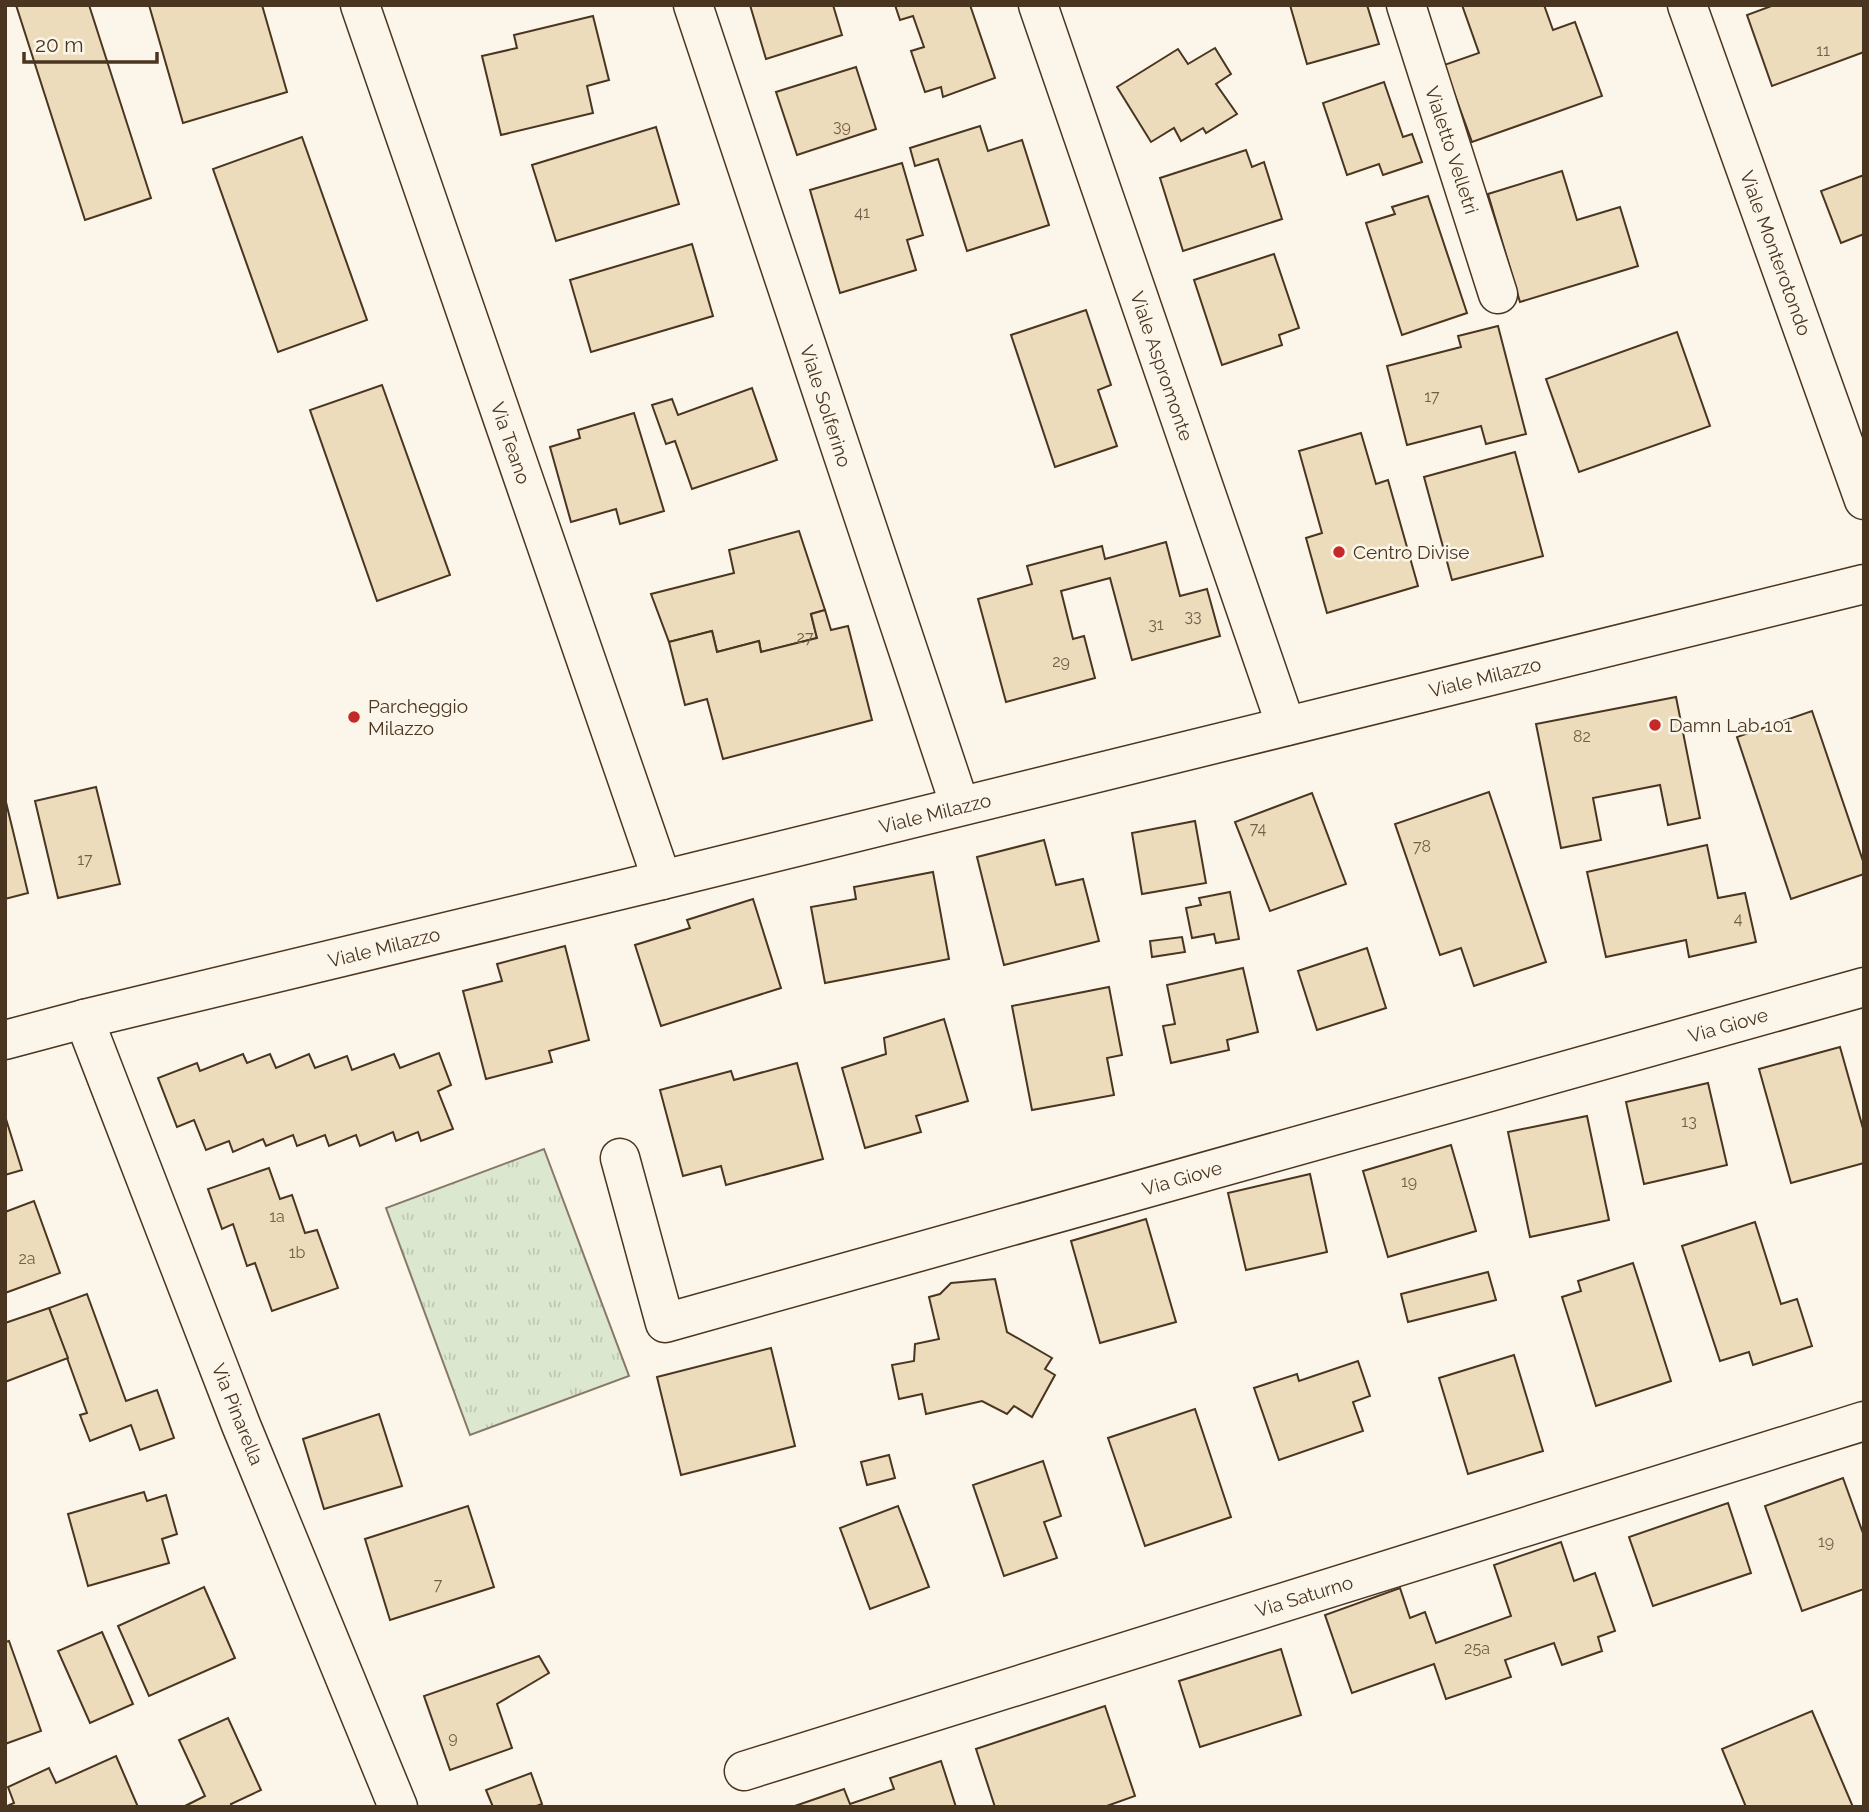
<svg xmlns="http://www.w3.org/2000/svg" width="1869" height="1812" viewBox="0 0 1869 1812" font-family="Raleway,sans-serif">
<defs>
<pattern id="park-tufts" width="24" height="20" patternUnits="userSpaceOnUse" patternTransform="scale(1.75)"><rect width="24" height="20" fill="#dce7d0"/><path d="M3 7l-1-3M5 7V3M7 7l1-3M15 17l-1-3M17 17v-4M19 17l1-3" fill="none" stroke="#bec7b2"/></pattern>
</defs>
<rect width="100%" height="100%" fill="#fbf6e9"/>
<polygon fill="url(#park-tufts)" stroke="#887966" stroke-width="2" points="544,1149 629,1376 470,1435 386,1208"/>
<g fill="#ecdcbc" stroke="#4a3520" stroke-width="2">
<polygon points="16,5 89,5 151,198 85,220"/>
<polygon points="149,5 262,5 287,92 183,123"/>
<polygon points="750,5 833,5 842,35 766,59"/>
<polygon points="895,5 970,5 995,78 943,97 941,87 925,92 911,51 924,47 913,16 900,20"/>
<polygon points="1290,5 1367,5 1379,44 1307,64"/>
<polygon points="1462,5 1544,5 1553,30 1575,22 1602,96 1472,142 1444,65 1479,53"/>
<polygon points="1774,5 1864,5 1864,52 1772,86 1747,15"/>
<polygon points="593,16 609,80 587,86 593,113 501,135 482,56 517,48 514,35"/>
<polygon points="1215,48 1231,74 1216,84 1237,114 1206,133 1203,128 1181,141 1174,128 1151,142 1117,87 1178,49 1188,64"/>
<polygon points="856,67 876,129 797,155 776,92"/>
<polygon points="1384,82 1403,137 1412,134 1422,162 1383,175 1379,164 1347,175 1323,103"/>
<polygon points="980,126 988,151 1022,140 1049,225 967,251 938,159 915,166 910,148"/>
<polygon points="656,127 679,204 556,241 532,165"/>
<polygon points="302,137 367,320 278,352 213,169"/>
<polygon points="1246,150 1252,167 1264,162 1282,219 1183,251 1160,178"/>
<polygon points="902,163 923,235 907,240 916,270 840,293 810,190"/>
<polygon points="1562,171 1577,220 1620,207 1638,266 1520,302 1488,194"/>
<polygon points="1864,175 1864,234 1841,243 1821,191"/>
<polygon points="1428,196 1467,313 1402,335 1366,223 1395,214 1392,207"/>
<polygon points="692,244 713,316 591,352 570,280"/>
<polygon points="1274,254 1299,328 1279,335 1282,345 1222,365 1194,280"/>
<polygon points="1086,310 1111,385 1098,390 1117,446 1055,467 1011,335"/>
<polygon points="1498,326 1526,434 1486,444 1481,426 1407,445 1387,366 1461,347 1458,336"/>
<polygon points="1677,332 1710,426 1579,472 1546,379"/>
<polygon points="382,385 450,575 377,601 310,410"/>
<polygon points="752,388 777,460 692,489 675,441 666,444 652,405 672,399 678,415"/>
<polygon points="634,413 664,511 620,524 616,509 571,522 550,447 580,438 578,430"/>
<polygon points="1361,433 1376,484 1388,480 1418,586 1327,613 1306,538 1322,533 1299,451"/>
<polygon points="1515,452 1543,556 1452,580 1424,477"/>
<polygon points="799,531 825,610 811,614 817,638 761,652 759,641 717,652 712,631 669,642 651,594 734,573 729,550"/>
<polygon points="1166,542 1180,596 1207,589 1220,636 1132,660 1110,578 1061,591 1073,639 1084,636 1095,678 1006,702 978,599 1032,584 1027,566 1102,546 1105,559"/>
<polygon points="825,610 831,630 848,626 872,720 723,759 707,699 685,705 669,642 712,631 717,652 759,641 761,652 817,638 811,614"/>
<polygon points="1676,697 1700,818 1668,825 1660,785 1593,798 1601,840 1561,848 1536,724"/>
<polygon points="1812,711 1864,864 1864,874 1791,899 1737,737"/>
<polygon points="96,787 120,884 58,898 35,801"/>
<polygon points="1489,792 1546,962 1474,986 1461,948 1440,955 1395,824"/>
<polygon points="1312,793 1346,884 1270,911 1235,822"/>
<polygon points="5,798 28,893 5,899"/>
<polygon points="1195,821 1206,883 1142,894 1132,833"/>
<polygon points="1044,840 1056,885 1083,879 1099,941 1004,965 977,857"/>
<polygon points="1707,845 1718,898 1745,893 1756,942 1689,957 1686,940 1606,957 1587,872"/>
<polygon points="933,872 949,959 825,983 811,907 856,899 854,887"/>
<polygon points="1230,892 1239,939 1216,943 1214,934 1192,938 1186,908 1201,905 1199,898"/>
<polygon points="753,899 781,988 661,1026 635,945 690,928 687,920"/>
<polygon points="1182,937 1185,952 1152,957 1150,941"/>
<polygon points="565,946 589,1040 549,1051 552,1062 486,1079 463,991 502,981 497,964"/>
<polygon points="1367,948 1386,1008 1317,1030 1298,971"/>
<polygon points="1243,968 1258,1032 1227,1040 1229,1050 1171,1063 1163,1026 1175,1024 1167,985"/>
<polygon points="1109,987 1122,1055 1107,1058 1114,1095 1032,1110 1012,1006"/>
<polygon points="944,1019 968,1101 916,1116 921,1132 865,1148 842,1068 886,1054 884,1038"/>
<polygon points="1840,1047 1864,1132 1864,1163 1791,1183 1759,1069"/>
<polygon points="439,1053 451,1085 438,1091 453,1129 421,1141 418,1132 396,1141 393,1132 360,1146 356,1135 329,1146 325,1135 297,1146 293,1135 266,1146 263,1139 233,1152 229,1141 206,1150 194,1120 177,1127 158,1078 197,1063 200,1071 243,1054 247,1063 270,1054 276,1068 309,1054 315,1068 347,1056 352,1070 394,1054 400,1068"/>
<polygon points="797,1063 823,1159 726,1185 721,1166 683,1176 660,1090 731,1071 734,1080"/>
<polygon points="1708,1083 1727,1165 1644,1184 1626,1102"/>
<polygon points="5,1116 22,1170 5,1175"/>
<polygon points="1587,1116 1609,1220 1530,1237 1508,1132"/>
<polygon points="1451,1145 1476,1231 1388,1257 1363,1171"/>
<polygon points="269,1168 280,1199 292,1195 305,1233 317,1230 338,1288 272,1311 255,1263 247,1266 233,1224 222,1229 208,1189"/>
<polygon points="1310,1174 1327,1252 1246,1270 1228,1193"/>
<polygon points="34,1201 60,1273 5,1293 5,1212"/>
<polygon points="1146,1219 1176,1322 1100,1343 1071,1241"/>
<polygon points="1755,1222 1781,1304 1797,1299 1812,1346 1753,1365 1749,1352 1720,1361 1682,1246"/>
<polygon points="1633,1263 1671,1381 1596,1406 1562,1297 1581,1291 1578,1281"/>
<polygon points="1488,1272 1496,1300 1408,1322 1401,1294"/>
<polygon points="995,1279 1007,1332 1052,1358 1045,1369 1055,1375 1032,1417 1014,1406 1007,1414 982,1401 926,1414 922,1394 899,1399 892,1365 914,1361 915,1344 939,1339 929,1297 940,1294 951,1283"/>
<polygon points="87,1294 126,1401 157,1390 174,1438 140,1450 131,1425 90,1441 80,1415 87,1413 49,1308"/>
<polygon points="49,1308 68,1358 5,1382 5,1323"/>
<polygon points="771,1348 795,1446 681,1475 657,1377"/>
<polygon points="1514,1355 1543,1451 1468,1474 1439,1378"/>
<polygon points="1358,1361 1370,1396 1353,1402 1363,1431 1279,1460 1254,1388 1297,1374 1299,1381"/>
<polygon points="1195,1409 1231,1517 1145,1546 1108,1438"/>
<polygon points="379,1414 402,1486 324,1509 303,1439"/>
<polygon points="889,1455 895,1478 867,1485 861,1462"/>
<polygon points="1043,1461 1061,1516 1044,1522 1057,1558 1004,1576 973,1485"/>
<polygon points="1843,1478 1864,1536 1864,1589 1802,1611 1765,1506"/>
<polygon points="144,1492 147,1501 166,1495 177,1534 162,1539 169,1563 88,1586 68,1514"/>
<polygon points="1728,1503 1751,1573 1653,1606 1629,1537"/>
<polygon points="468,1506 494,1587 390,1620 365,1539"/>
<polygon points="898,1506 929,1587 870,1609 840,1528"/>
<polygon points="1561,1542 1574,1581 1595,1573 1615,1631 1598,1637 1602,1651 1562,1665 1554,1643 1505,1660 1511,1677 1446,1699 1434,1664 1352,1693 1325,1615 1400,1588 1410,1618 1425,1612 1436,1643 1511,1616 1494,1565"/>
<polygon points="204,1587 235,1658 149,1696 118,1626"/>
<polygon points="102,1632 133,1704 90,1723 58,1651"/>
<polygon points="9,1641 41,1731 5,1744 5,1642"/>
<polygon points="1281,1649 1301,1715 1200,1747 1179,1681"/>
<polygon points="539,1656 549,1673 497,1704 512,1748 450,1770 424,1696"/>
<polygon points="1105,1706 1135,1796 1104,1807 995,1807 976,1749"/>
<polygon points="1812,1711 1853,1807 1746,1807 1722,1749"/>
<polygon points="228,1718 261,1790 231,1804 232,1807 183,1807 205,1796 179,1740"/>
<polygon points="116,1756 138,1807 5,1807 14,1803 8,1787 49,1768 56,1783"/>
<polygon points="941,1761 956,1807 792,1807 844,1789 850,1804 894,1789 890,1778"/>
<polygon points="531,1773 542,1804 534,1807 493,1807 486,1790"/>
</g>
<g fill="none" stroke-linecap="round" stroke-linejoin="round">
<defs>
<g id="minor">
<polyline points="360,5 662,880"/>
<polyline points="693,5 960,806"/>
<polyline points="1038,5 1286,726"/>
<polyline points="1406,5 1498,294"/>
<polyline points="1687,5 1864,500"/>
<polyline points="620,1158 665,1323 1864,987"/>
<polyline points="744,1771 1864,1421"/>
</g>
<g id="tertiary">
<polyline points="84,1019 241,1425 398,1807"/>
<polyline points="5,1040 84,1019 662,880 1864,584"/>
</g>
</defs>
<use href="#minor" stroke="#4a3520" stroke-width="41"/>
<use href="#tertiary" stroke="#4a3520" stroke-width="41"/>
<use href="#minor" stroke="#fbf6e9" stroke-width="38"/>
<use href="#tertiary" stroke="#fbf6e9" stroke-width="38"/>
</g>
<g fill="#c62828" stroke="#fbf6e9" stroke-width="2.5">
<circle cx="1339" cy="552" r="7"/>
<circle cx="354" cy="717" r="7"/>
<circle cx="1655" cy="725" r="7"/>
</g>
<g text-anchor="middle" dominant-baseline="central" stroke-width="5" stroke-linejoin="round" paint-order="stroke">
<g font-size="16" fill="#725f47">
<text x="1823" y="50">11</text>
<text x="842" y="126">39</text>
<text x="862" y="212">41</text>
<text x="1432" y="396">17</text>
<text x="1193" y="616">33</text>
<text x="1156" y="624">31</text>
<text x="805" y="637">27</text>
<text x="1061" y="661">29</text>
<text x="1582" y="736">82</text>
<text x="1258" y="828">74</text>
<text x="1422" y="846">78</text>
<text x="85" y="859">17</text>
<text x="1738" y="918">4</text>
<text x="1689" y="1121">13</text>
<text x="1409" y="1181">19</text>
<text x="277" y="1216">1a</text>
<text x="297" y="1252">1b</text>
<text x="27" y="1258">2a</text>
<text x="1826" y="1541">19</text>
<text x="438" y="1584">7</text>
<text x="1477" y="1648">25a</text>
<text x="453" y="1737">9</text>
</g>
<g font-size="19" fill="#4a3520" stroke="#fbf6e9">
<text transform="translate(1452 150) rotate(72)">Vialetto Velletri</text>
<text transform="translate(1776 253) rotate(70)">Viale Monterotondo</text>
<text transform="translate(1162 366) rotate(71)">Viale Aspromonte</text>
<text transform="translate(826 406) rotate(72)">Viale Solferino</text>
<text transform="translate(511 443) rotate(71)">Via Teano</text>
<text transform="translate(1485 677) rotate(-14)">Viale Milazzo</text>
<text transform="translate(935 813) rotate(-14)">Viale Milazzo</text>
<text transform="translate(384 947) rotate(-14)">Viale Milazzo</text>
<text transform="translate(1728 1025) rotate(-16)">Via Giove</text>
<text transform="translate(1182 1178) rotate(-16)">Via Giove</text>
<text transform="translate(238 1414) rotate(68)">Via Pinarella</text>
<text transform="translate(1304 1596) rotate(-17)">Via Saturno</text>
</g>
<g font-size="19" fill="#4a3520" stroke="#fbf6e9" text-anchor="start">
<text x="1353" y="552">Centro Divise</text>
<text x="368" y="706">Parcheggio<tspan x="368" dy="22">Milazzo</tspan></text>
<text x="1669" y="725">Damn Lab 101</text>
</g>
</g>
<rect width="1869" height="1812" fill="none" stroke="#4a3520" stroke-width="14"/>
<path d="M24 52v10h133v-10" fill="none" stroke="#4a3520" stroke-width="3.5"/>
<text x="35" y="52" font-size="21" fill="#4a3520" stroke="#fbf6e9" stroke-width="5" paint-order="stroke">20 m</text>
</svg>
